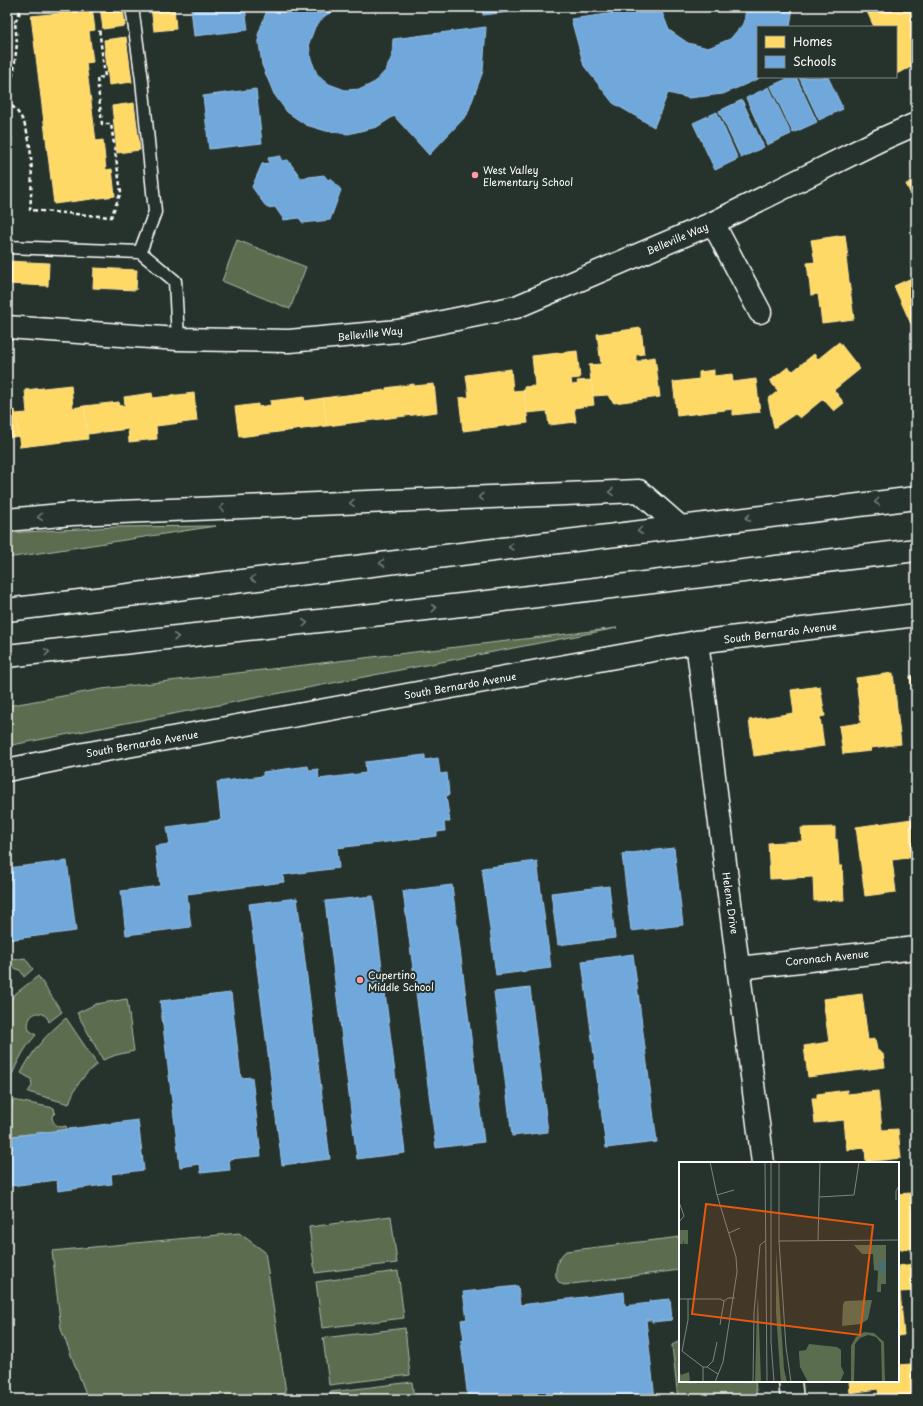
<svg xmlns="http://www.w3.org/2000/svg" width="923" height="1406" viewBox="0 0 923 1406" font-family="'Playpen Sans',sans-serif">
<rect width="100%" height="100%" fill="#26332d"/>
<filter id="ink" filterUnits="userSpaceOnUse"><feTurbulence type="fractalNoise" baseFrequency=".025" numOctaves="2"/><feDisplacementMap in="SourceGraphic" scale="8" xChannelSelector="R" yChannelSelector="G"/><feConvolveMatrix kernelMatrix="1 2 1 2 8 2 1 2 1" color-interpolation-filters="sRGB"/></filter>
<g filter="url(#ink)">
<g fill="#5b6d4f" stroke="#adb6a7">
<polygon points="237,240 306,267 290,309 222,281"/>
<polygon points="216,526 7,558 7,533 114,527"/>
<polygon points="617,628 7,746 7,706 102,689"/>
<path d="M25,958L33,969L24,977C21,968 14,966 7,972V961Z"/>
<path d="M38,976L62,1012L49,1022C44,1006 24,1013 29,1030L36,1035C23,1049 14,1068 8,1086L7,1003L15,994Z"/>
<polygon points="127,999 134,1051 116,1055 103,1060 77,1013 96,1004"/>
<path d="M66,1018L97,1064C84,1075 74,1087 69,1104L28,1092L32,1086L31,1079L21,1073C35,1047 44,1037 66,1018Z"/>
<path d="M13,1100L54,1108L55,1113L52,1116C52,1122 55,1125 61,1127L66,1126L67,1130L11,1136V1111Z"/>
<polygon points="391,1216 397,1263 315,1273 309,1227"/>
<polygon points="239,1233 265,1252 287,1399 88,1399 61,1329 52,1251"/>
<path d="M680,1237V1270L564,1285C550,1282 556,1258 566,1251Z"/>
<polygon points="398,1271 404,1318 322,1328 316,1282"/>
<polygon points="405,1328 410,1375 329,1385 323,1338"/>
<polygon points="680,1341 680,1381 755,1381 757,1399 678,1399 672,1345"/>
<polygon points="412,1382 414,1399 331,1399 330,1392"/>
</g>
<g fill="#ffd966" stroke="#ffe494">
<polygon points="59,7 92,7 95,30 89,31 93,62 86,63 96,141 103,140 106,170 112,169 115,196 54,204 31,16 60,13"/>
<polygon points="100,7 123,7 125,26 103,29"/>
<polygon points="151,7 174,7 176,29 154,31"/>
<polygon points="865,7 916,7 916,14 912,16 916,24 916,65 896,74 896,27 874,27"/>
<polygon points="126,37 132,82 109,85 104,40"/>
<polygon points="134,103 140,150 117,153 112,106"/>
<polygon points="7,137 12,137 11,156 7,155"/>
<rect x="7" y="179" width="2" height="18"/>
<polygon points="916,180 916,205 906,184"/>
<polygon points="845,235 848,258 846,258 854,319 822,323 818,294 811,295 807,263 815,262 811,240"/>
<polygon points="7,261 49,263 48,286 7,284"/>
<polygon points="94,268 137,270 136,290 93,288"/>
<polygon points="916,276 916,322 911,324 894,286"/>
<polygon points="641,328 644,354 636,355 636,361 642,361 642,359 655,357 660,397 614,403 610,399 608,395 593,396 589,365 601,364 597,334"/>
<polygon points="839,342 860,369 834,390 844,403 834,411 823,399 800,418 795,414 774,428 768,399 778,391 770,381 788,367 793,371 814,354 818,359"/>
<polygon points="577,351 580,378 571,379 572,385 578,384 577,381 591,380 594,405 574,408 576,422 549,425 547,411 527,413 524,387 535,386 532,356"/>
<polygon points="511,369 513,391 524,390 528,423 463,431 459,398 469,397 466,375"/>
<polygon points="714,370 714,376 732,374 733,382 756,379 760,412 733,415 733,409 677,416 673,382 699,379 699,372"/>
<polygon points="414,384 414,386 434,384 437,412 327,426 323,398 386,390 386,388"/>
<polygon points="71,385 73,408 84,406 88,439 20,447 16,414 27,413 25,390"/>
<polygon points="152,393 153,398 194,393 197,421 156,426 157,439 129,442 128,429 88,434 84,406 119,402 120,406 125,405 124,397"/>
<polygon points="304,397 305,401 323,398 327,426 239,437 235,407 258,404 258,407 271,405 270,401"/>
<polygon points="15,410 19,436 7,438 7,411"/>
<polygon points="893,673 901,744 871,748 871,751 843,754 839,726 861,723 856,678"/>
<polygon points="916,675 916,704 913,704 910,676"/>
<polygon points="820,686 825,716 820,717 824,746 754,756 749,720 794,713 791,690"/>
<polygon points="912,819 916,857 892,860 896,892 865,896 856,827"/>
<polygon points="835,827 835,840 837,839 839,866 842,866 844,900 814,901 813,877 770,879 768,843 802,841 801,828"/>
<polygon points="862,994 868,1040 875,1039 877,1050 883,1054 885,1067 808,1077 804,1046 829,1042 823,999"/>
<polygon points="847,1090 847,1094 878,1091 882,1130 898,1129 901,1158 866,1162 865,1148 847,1150 844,1120 815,1123 812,1098 817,1098 817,1094"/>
<polygon points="910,1193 916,1248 898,1250 898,1194"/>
<polygon points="914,1264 916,1291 900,1292 904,1335 898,1336 898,1266"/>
<polygon points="911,1364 915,1399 879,1399 878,1389 850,1393 849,1381 898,1381 898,1365"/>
</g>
<g fill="#6fa8dc" stroke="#9ac2e6">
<polygon points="245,7 248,30 194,36 191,8"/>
<polygon points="268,7 344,7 326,15 315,27 309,43 311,59 317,74 329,84 345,90 361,89 375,82 386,70 392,56 393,39 486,27 483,71 467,115 429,155 394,116 377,127 348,134 326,131 306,125 287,112 274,94 262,65 258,35"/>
<polygon points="482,7 554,7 483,15"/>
<polygon points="660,7 669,30 688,43 708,48 730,39 744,23 746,7 793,7 790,27 758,27 758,77 760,77 758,79 723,94 689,98 668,93 654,127 613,103 584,66 571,19"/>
<polygon points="791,77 796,77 817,122 793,133 771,86"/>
<polygon points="799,77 828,77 843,109 819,120"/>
<polygon points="769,87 791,134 767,145 746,98"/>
<polygon points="256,89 262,143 209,149 203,96"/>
<polygon points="742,100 764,147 741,158 719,111"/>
<polygon points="717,112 738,159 715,170 693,123"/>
<polygon points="281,156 281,161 288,160 301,178 324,175 328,180 331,178 341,190 330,220 303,223 299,218 284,220 275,207 267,208 252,187 262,164 269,163 268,158"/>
<polygon points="425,755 425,760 438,758 440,774 447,773 449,795 446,796 450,822 444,822 445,831 437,832 437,836 337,848 339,868 283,875 284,882 187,894 191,927 126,935 121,891 160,886 155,846 170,844 167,827 221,820 217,782 263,776 263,772 308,766 309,770 318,769 319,779 366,773 365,762"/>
<polygon points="674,848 683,925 631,931 622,854"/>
<polygon points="67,861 76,931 7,940 7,868"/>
<polygon points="537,861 551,968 496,975 482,868"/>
<polygon points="452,885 484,1142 436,1148 403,891"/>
<polygon points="609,886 615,938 558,945 551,893"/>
<polygon points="373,896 405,1153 357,1159 325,901"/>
<polygon points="297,898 330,1159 282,1165 249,904"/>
<polygon points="633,954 657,1142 606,1148 582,961"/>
<polygon points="530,988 548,1132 512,1136 494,992"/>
<polygon points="231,993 241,1078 252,1077 261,1156 229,1159 230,1170 201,1173 200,1164 180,1167 160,1001"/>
<polygon points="138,1120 144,1170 111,1174 112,1184 58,1191 57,1180 11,1186 7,1151 7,1137"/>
<polygon points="518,1286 520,1305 624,1292 625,1306 650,1303 649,1301 670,1299 672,1320 652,1322 652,1320 646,1320 655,1399 468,1399 461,1341 464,1340 461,1320 467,1319 463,1292"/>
</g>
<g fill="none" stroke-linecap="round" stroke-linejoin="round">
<defs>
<g id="lane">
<polyline points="132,7 142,80 155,212 140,252"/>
<polyline points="7,247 140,252 175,281 178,339"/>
</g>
<g id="street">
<polyline points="713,223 760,312"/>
<polyline points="697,642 763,1163"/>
<polyline points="739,968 916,948"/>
<polyline points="790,1381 792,1399"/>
</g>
<g id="secondary">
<polyline points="7,327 178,339 289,341 398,331 516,307 713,223 880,140 916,124"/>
<polyline points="7,770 84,754 697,642 916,615"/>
</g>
<g id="highway">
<polyline points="7,520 72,514 639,491 679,526"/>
<polyline points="7,610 916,498"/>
<polyline points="7,656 479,603 916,550"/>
</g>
</defs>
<use href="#lane" stroke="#fff" stroke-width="15"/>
<use href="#street" stroke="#fff" stroke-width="25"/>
<use href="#secondary" stroke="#fff" stroke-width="25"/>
<use href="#highway" stroke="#fff" stroke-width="25"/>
<g stroke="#fff" stroke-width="2.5" stroke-dasharray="4 3" stroke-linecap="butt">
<polyline points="7,21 15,22"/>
<polyline points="7,97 14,70 17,43 15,22 19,15 20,7"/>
<path d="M7,101C14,107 20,114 24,123C34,147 32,185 30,210L111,217L121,192L111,124H102L97,78L105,77L99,28"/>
</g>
<use href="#lane" stroke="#26332d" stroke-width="12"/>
<use href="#street" stroke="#26332d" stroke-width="22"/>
<use href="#secondary" stroke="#26332d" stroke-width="22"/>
<use href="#highway" stroke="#26332d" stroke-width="22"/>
</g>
<defs><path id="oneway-chevron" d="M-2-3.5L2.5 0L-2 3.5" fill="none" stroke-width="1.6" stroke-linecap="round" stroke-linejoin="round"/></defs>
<g stroke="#727a76">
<use href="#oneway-chevron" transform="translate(611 492) rotate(178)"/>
<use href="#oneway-chevron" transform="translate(481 497) rotate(178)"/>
<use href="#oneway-chevron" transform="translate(877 502) rotate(173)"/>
<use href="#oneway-chevron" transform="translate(352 503) rotate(178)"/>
<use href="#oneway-chevron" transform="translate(222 508) rotate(178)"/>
<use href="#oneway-chevron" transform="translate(40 517) rotate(175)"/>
<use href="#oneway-chevron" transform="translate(748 518) rotate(173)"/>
<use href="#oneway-chevron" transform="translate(640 531) rotate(173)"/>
<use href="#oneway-chevron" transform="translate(511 547) rotate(173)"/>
<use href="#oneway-chevron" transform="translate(382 563) rotate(173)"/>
<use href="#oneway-chevron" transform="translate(253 579) rotate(173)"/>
<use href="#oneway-chevron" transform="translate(434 608) rotate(-6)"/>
<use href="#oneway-chevron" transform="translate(305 623) rotate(-6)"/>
<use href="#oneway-chevron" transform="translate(176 637) rotate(-6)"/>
<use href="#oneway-chevron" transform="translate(47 652) rotate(-6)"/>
</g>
</g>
<g fill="#ff9aa2" stroke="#26332d" stroke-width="1.5">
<circle cx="475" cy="175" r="4"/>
<circle cx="360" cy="980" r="4"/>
</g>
<g text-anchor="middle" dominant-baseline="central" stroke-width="4" stroke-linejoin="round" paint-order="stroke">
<g font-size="10" fill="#fff" stroke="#26332d" text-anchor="start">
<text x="483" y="169">West Valley<tspan x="483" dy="12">Elementary School</tspan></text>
<text x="368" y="974">Cupertino<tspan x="368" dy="12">Middle School</tspan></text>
</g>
<g font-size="10" fill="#fff" stroke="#26332d">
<text transform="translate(677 238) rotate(-23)">Belleville Way</text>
<text transform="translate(370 333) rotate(-6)">Belleville Way</text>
<text transform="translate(780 632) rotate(-7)">South Bernardo Avenue</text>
<text transform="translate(460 685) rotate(-10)">South Bernardo Avenue</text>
<text transform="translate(142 743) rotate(-10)">South Bernardo Avenue</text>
<text transform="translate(731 903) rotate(82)">Helena Drive</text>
<text transform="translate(827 957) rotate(-6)">Coronach Avenue</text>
</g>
</g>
<g transform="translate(679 1162)">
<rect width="220" height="220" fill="#26332d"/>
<path d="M0,68H9V82H5L4,78V82H0ZM175,83H207V122H202V130H198L199,109L195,108L194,92H183ZM97,88L105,207L108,220H102L101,209L97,150ZM79,134L82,220H76L78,147ZM193,138L189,157L182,162L163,164L164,142L166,139ZM185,170L195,171L205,180L206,220H203L202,181L197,175L189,173L181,176L176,182L175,220H172V184L177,175ZM130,182L158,185L162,188V204L165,211L161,220H129L121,205L120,192V189L127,188ZM0,208L2,213L10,210L11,220H0Z" fill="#5b6d4f"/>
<path d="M206,98L207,110L204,112L198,106L201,99Z" fill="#4a6e70"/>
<path fill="none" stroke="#7d8581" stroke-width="1" d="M31,0L38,33L57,95L58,110L44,200L36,220M86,0L88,220M92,0V180L95,220M100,0V79L107,185L112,220M38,33L55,28M140,35L175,33L180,0M217,38V29L220,24M0,40L5,54L0,60M50,71L61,66M139,78L141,0M100,79L220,78M0,137H41L45,139M9,137V158L3,189L24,205H28M41,163L45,139L49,136H56M38,180L34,199L28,205L39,212M24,220V205M74,220L75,151L81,83L86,79"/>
<path fill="#e8590c" fill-opacity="0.15" stroke="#e8590c" stroke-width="2" d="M27,42L194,63L181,173L13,152Z"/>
<rect width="220" height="220" fill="none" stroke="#fff" stroke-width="2"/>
</g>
<rect width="923" height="1406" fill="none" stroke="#26332d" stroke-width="24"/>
<rect x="12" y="12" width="899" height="1382" fill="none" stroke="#fff" stroke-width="1.5" filter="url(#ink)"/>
<rect x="757" y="26" width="140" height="52" fill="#26332d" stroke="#7d8581"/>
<rect x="765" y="36" width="20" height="12" fill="#ffd966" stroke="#7d8581"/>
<text x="793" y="46" font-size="12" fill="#ffffff">Homes</text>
<rect x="765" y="56" width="20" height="12" fill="#6fa8dc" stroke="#7d8581"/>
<text x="793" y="66" font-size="12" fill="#ffffff">Schools</text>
</svg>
